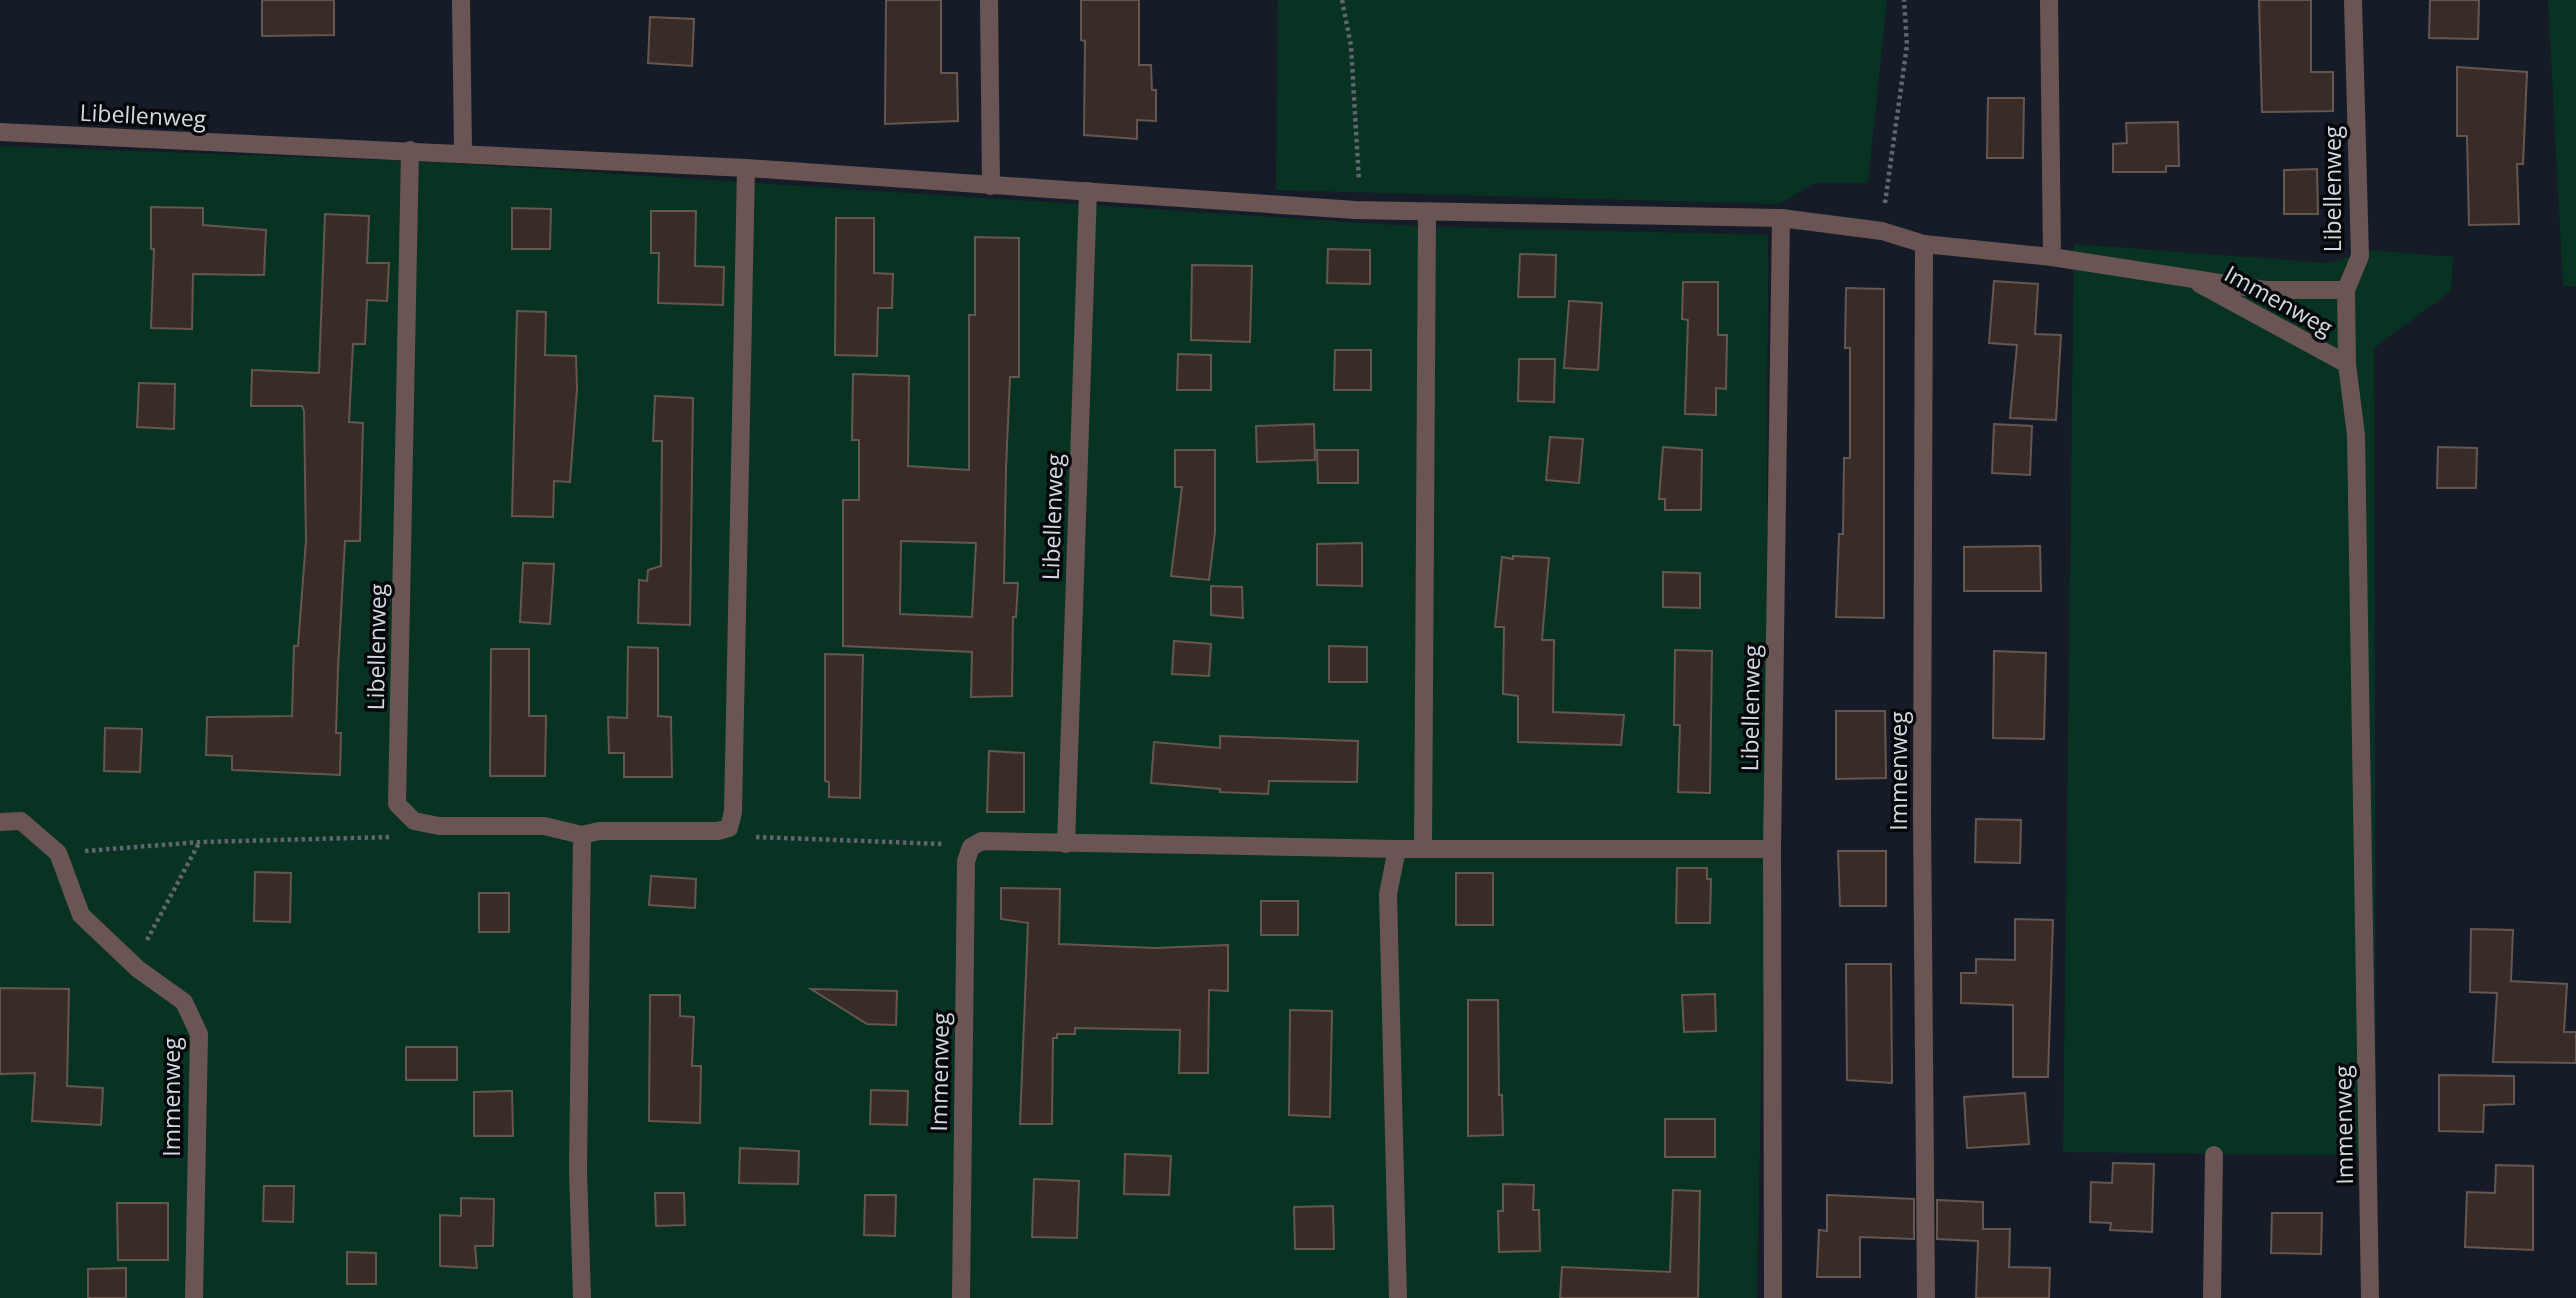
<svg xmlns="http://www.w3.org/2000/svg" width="2576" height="1298" viewBox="0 0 2576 1298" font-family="'Open Sans',sans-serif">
<rect width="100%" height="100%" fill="#161c27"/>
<g fill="#083221">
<polygon points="1278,0 1887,0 1868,183 1815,183 1779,204 1276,190"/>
<polygon points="2548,0 2576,0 2576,286 2563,286"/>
<polygon points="0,146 434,162 1411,226 1768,235 1766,832 1757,1298 0,1298"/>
<polygon points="2074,244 2327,263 2372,250 2453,257 2451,291 2374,348 2376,1156 2063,1152"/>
</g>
<g fill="#392b26" stroke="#665650" stroke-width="2" fill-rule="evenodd">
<polygon points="262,0 334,0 334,35 262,36"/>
<polygon points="886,0 941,0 941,73 957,73 958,121 885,124"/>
<polygon points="1081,0 1139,0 1139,65 1151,65 1152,90 1156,90 1156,121 1137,120 1137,139 1084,135 1085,41 1081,40"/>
<polygon points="2259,0 2311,0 2311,72 2333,72 2333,111 2262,112"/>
<polygon points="2430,0 2479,0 2478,39 2429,38"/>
<polygon points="650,17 694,19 692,66 648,63"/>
<polygon points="2457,67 2527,72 2523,164 2517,164 2519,224 2469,225 2467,136 2457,136"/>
<polygon points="1988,98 2024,98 2023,158 1987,158"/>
<polygon points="2178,122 2179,166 2166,166 2166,172 2113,172 2113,144 2127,143 2126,123"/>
<polygon points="2317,169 2318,214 2284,214 2284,170"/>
<polygon points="151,207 203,208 203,225 266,230 264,275 193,274 192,329 151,328 154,249 151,249"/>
<polygon points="512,208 551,209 550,249 512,249"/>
<polygon points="651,211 696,211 695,266 724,267 723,305 658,303 659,253 651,253"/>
<polygon points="325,214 369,216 367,263 389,263 387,301 367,300 365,344 353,344 349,422 363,423 360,541 345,541 338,668 336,733 341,733 340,775 232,770 232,756 206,755 207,717 292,716 294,646 298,646 306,540 304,411 302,406 251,406 252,370 319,373"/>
<polygon points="836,218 874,218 874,273 893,274 892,308 878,308 877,356 835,355"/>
<path d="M975,237L1019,238V377H1010L1006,468L1004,583H1018L1016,617H1013L1012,696L971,697L972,652L843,646V500H859V440H852L853,374L909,376L908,466L969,470V315H975ZM901,541L976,543L972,617L900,614Z"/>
<polygon points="1328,249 1370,250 1370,284 1327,283"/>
<polygon points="1520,254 1556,255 1555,297 1518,297"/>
<polygon points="1192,265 1252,266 1250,342 1191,340"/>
<polygon points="1994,281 2038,284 2035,334 2061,335 2056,420 2010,418 2017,345 1989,343"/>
<polygon points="1683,282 1718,282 1718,335 1727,335 1726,389 1716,388 1716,415 1685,414 1688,320 1682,319"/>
<polygon points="1846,288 1884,289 1884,618 1836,617 1839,534 1843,534 1844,458 1850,458 1850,348 1845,348"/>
<polygon points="1569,301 1602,303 1598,370 1564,368"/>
<polygon points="517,311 546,312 545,355 576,356 577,389 570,482 554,481 553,517 512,516"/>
<polygon points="1335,350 1371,350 1371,390 1334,390"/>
<polygon points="1178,354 1211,355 1211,390 1177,390"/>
<polygon points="1519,359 1555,359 1554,402 1518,401"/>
<polygon points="139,383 175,384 174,429 137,427"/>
<polygon points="655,396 693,398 690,625 638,623 639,580 647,581 648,570 661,566 662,441 653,441"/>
<polygon points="1314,424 1315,460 1257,462 1256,426"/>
<polygon points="1994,424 2032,426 2030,475 1992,473"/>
<polygon points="1550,437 1583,439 1579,483 1546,480"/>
<polygon points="1663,447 1702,450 1701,510 1665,510 1665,499 1659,499"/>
<polygon points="2438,447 2477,448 2476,488 2437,488"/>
<polygon points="1175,450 1215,450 1215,532 1209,580 1171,576 1182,487 1175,487"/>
<polygon points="1317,450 1358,450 1358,483 1318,483"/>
<polygon points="1362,543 1362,586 1317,585 1317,544"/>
<polygon points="2040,546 2041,591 1964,591 1964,547"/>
<polygon points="1513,556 1549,558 1542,640 1554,640 1553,712 1624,715 1621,745 1518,742 1518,696 1503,694 1504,627 1495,627 1502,557 1513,559"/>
<polygon points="523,563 554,564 550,624 520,622"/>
<polygon points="1663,572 1700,573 1700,608 1663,607"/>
<polygon points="1211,586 1242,587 1243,618 1211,615"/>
<polygon points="1174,641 1211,644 1209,676 1172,674"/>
<polygon points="1329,646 1367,647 1367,682 1329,682"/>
<polygon points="628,647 658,648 658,716 671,717 672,777 624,777 624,753 609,753 608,717 627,718"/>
<polygon points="491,649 529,649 529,716 546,716 545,776 490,776"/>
<polygon points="1675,650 1712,651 1710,793 1678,792 1680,725 1674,725"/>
<polygon points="1994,651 2046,653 2044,739 1993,738"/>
<polygon points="825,654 863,655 860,798 829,797 829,782 825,781"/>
<polygon points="1836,711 1885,711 1886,778 1836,779"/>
<polygon points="105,728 142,729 140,772 104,771"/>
<polygon points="1220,736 1358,741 1357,782 1269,781 1268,794 1220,792 1220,789 1151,783 1154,742 1220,748"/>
<polygon points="989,751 1024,753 1024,812 987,812"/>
<polygon points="1976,819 2021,820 2020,863 1975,862"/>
<polygon points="1838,851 1886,851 1886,906 1840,906"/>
<polygon points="1677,868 1707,868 1707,879 1711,879 1710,923 1676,923"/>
<polygon points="255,872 291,873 290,922 254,921"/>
<rect x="1456" y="873" width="37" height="52"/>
<polygon points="651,876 696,879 695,908 649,905"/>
<polygon points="1001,888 1060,889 1059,944 1155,948 1228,945 1228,991 1209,990 1208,1073 1179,1073 1180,1030 1075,1028 1075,1034 1057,1034 1057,1038 1053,1038 1052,1124 1020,1124 1028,923 1001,919"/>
<rect x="479" y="893" width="30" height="39"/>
<rect x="1261" y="901" width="37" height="34"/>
<polygon points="2015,919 2053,920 2048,1077 2013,1077 2013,1005 1961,1003 1961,973 1976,973 1976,959 2015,960"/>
<polygon points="2471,929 2513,930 2511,981 2567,984 2564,1032 2576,1032 2576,1063 2493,1062 2497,993 2470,992"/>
<polygon points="1846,964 1891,964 1892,1083 1847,1080"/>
<polygon points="0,988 69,989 67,1086 103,1088 101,1125 32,1121 35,1073 0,1074"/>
<polygon points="811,989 897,991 896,1025 867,1024"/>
<polygon points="1715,994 1716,1031 1684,1032 1682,995"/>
<polygon points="650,995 680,995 680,1016 694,1017 692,1066 701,1066 700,1123 649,1121"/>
<polygon points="1468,1000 1498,1000 1499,1095 1502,1095 1503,1135 1468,1136"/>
<polygon points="1290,1010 1332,1011 1330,1117 1289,1115"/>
<rect x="406" y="1047" width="51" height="33"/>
<polygon points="2439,1075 2514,1076 2514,1104 2484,1105 2483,1132 2439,1131"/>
<polygon points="871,1090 908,1091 907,1125 870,1124"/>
<polygon points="512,1091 513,1136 474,1136 474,1092"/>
<polygon points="2025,1093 2029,1144 1967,1148 1964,1097"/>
<rect x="1665" y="1119" width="50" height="38"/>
<polygon points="740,1148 799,1151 798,1184 739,1183"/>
<polygon points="1125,1154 1171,1156 1169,1195 1124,1194"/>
<polygon points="2113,1163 2154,1164 2152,1232 2110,1230 2111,1223 2090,1222 2091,1182 2112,1183"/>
<polygon points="2496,1165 2533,1166 2533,1250 2465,1247 2467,1192 2495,1193"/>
<polygon points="1034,1179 1079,1181 1077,1238 1032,1237"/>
<polygon points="1503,1184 1534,1185 1533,1210 1539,1210 1540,1251 1499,1252 1498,1211 1503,1211"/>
<polygon points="264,1186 294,1186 293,1222 263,1221"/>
<polygon points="1673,1190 1700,1191 1698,1298 1560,1298 1562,1267 1670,1272"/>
<polygon points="655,1193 684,1193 685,1225 656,1226"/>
<polygon points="865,1195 896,1195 895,1236 864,1235"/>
<polygon points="1827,1195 1914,1199 1914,1239 1860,1237 1860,1277 1817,1277 1819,1230 1827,1231"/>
<polygon points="461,1198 494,1199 493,1246 475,1246 477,1268 440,1266 440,1215 461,1216"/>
<polygon points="1937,1200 1983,1202 1983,1229 2010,1229 2009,1267 2050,1268 2049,1298 1976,1298 1978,1241 1937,1239"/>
<polygon points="117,1203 168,1203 168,1260 118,1260"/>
<polygon points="1333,1206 1334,1249 1295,1249 1294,1207"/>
<polygon points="2272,1213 2322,1213 2321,1254 2271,1253"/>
<polygon points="347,1252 376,1253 376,1284 347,1284"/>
<polygon points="126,1268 126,1298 88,1298 88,1269"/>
</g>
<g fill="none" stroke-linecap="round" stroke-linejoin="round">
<g stroke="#60656f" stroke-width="4.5" stroke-dasharray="3.5 3.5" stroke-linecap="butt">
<polyline points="1342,0 1351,46 1359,181"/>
<polyline points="1885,203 1907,45 1904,0"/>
<polyline points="756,837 943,844"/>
<polyline points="85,851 200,842 391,837"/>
<polyline points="147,940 199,843"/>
</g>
<g stroke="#6a5554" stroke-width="18">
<polyline points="461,0 463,152"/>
<polyline points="989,0 991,186"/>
<polyline points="2049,0 2052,257"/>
<polyline points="2353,0 2360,256 2346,290 2347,364 2356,435 2370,1298"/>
<polyline points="0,132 746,168 1355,210 1781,218 1882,231 1924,244 2052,257 2265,290 2346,290"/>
<polyline points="410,150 397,804 414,821 439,826 544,826 582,835 599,831 718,831 729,828 733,812 746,168"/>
<polyline points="1924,244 1922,814 1926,1298"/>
<polyline points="2200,284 2347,364"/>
<polyline points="0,822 21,821 58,853 81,915 138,969 184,1002 199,1034 194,1298"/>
<polyline points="582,835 578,1171 582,1298"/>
<polyline points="1066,844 1088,191"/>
<polyline points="1397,849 1388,894 1398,1298"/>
<polyline points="1423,849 1427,212"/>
<polyline points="961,1298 966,861 971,847 982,841 1397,849 1772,849"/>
<polyline points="1773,1298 1772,849 1781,218"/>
<polyline points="2212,1298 2214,1155"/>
</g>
</g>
<g text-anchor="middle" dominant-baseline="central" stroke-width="7" stroke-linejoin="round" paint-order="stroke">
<g font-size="23" fill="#d5d9e1" stroke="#05070b">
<text transform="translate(143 115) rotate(3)">Libellenweg</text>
<text transform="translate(2332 189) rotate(-90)">Libellenweg</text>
<text transform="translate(2279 300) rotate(29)">Immenweg</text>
<text transform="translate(1052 517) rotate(-88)">Libellenweg</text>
<text transform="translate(376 647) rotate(-89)">Libellenweg</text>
<text transform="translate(1750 708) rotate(-89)">Libellenweg</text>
<text transform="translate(1898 771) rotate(-90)">Immenweg</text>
<text transform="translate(939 1072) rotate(-89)">Immenweg</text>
<text transform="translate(171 1097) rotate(-90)">Immenweg</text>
<text transform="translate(2343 1125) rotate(-91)">Immenweg</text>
</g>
</g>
</svg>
